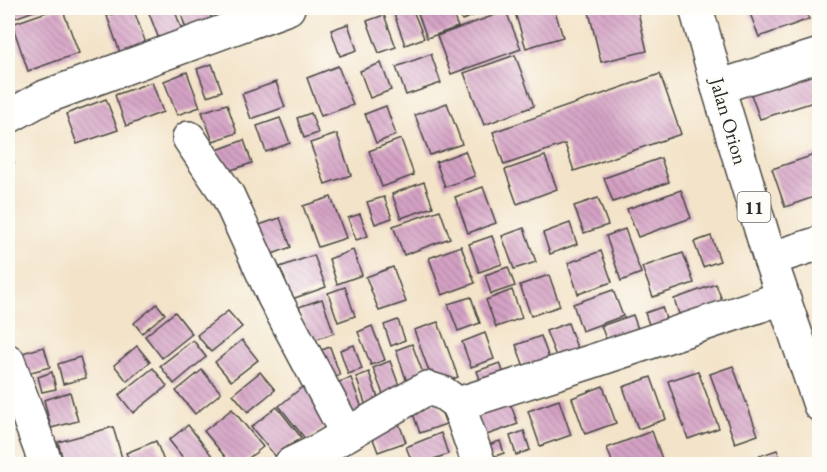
<svg xmlns="http://www.w3.org/2000/svg" width="827" height="472" viewBox="0 0 827 472" font-family="'EB Garamond',serif">
<defs>
<pattern id="building-back-hatch" width="6" height="6" patternUnits="userSpaceOnUse" patternTransform="scale(1.5)"><rect width="6" height="6" fill="#d5a2c5"/><path d="M-1 5l2 2M0 0l6 6M5-1l2 2" fill="none" stroke="#ad84a0"/></pattern>
</defs>
<rect width="100%" height="100%" fill="#fdfcf7"/>
<filter id="ink" filterUnits="userSpaceOnUse"><feTurbulence type="fractalNoise" baseFrequency=".0167" numOctaves="2"/><feDisplacementMap in="SourceGraphic" scale="12" xChannelSelector="R" yChannelSelector="G"/><feConvolveMatrix kernelMatrix="1 2 1 2 8 2 1 2 1" color-interpolation-filters="sRGB"/></filter>
<filter id="wash" filterUnits="userSpaceOnUse"><feTurbulence type="fractalNoise" baseFrequency=".008" numOctaves="4" result="noise"/><feDisplacementMap in="SourceGraphic" scale="24" xChannelSelector="R" yChannelSelector="G"/><feGaussianBlur stdDeviation="1.35" result="paint"/><feColorMatrix in="noise" values="0 0 0 0 0 0 0 0 0 0 0 0 0 0 0 0 0 1.4 0 .05"/><feComposite in="paint" operator="in"/></filter>
<g filter="url(#wash)">
<rect width="100%" height="100%" fill="#f3e3c8"/>
<g id="blocks">
<g fill="url(#building-back-hatch)">
<polygon points="8,8 42,8 12,19"/>
<polygon points="58,8 62,8 79,53 28,71 12,24"/>
<polygon points="130,8 133,8 149,52 123,61 107,16"/>
<polygon points="147,8 174,8 185,39 162,47"/>
<polygon points="179,8 208,8 213,23 187,32"/>
<polygon points="223,8 242,8 225,14"/>
<polygon points="392,8 412,8 424,38 405,45"/>
<polygon points="416,8 450,8 458,27 427,38"/>
<polygon points="457,8 489,8 490,10 462,20"/>
<polygon points="534,8 554,8 563,37 526,48 515,13"/>
<polygon points="588,8 637,8 647,51 601,62"/>
<polygon points="748,8 804,8 809,19 759,37"/>
<polygon points="506,11 521,49 451,74 437,36"/>
<polygon points="384,15 396,47 379,53 367,21"/>
<polygon points="348,24 357,50 340,56 331,30"/>
<polygon points="431,54 441,83 406,95 396,67"/>
<polygon points="515,55 534,106 484,125 464,73"/>
<polygon points="381,63 391,90 370,98 360,71"/>
<polygon points="212,64 222,91 207,96 197,69"/>
<polygon points="338,66 353,105 321,116 307,78"/>
<polygon points="820,66 820,100 760,119 749,89"/>
<polygon points="187,72 200,107 177,115 164,81"/>
<polygon points="660,74 681,134 574,171 565,144 504,165 493,132"/>
<polygon points="152,82 163,112 126,126 115,95"/>
<polygon points="276,82 285,107 251,119 242,94"/>
<polygon points="106,99 118,130 77,144 66,114"/>
<polygon points="447,103 462,144 430,155 415,115"/>
<polygon points="227,104 237,133 213,141 202,112"/>
<polygon points="386,106 396,135 376,143 365,114"/>
<polygon points="311,113 318,133 304,138 297,118"/>
<polygon points="280,118 290,143 266,152 257,126"/>
<polygon points="337,134 351,175 325,184 310,143"/>
<polygon points="401,139 414,175 382,187 369,151"/>
<polygon points="244,140 252,163 225,172 217,150"/>
<polygon points="8,147 14,163 8,165"/>
<polygon points="465,151 475,176 445,187 436,162"/>
<polygon points="820,153 820,195 785,207 772,169"/>
<polygon points="545,156 557,189 517,204 505,170"/>
<polygon points="661,158 669,182 613,202 604,178"/>
<polygon points="424,182 433,207 401,218 392,194"/>
<polygon points="483,187 496,223 468,233 455,197"/>
<polygon points="681,190 691,218 638,237 627,209"/>
<polygon points="331,197 346,238 318,247 303,206"/>
<polygon points="384,197 392,218 375,224 367,202"/>
<polygon points="598,198 608,225 584,233 574,206"/>
<polygon points="440,210 450,238 404,255 393,226"/>
<polygon points="360,214 368,236 356,240 348,218"/>
<polygon points="280,218 291,247 267,256 256,226"/>
<polygon points="570,223 577,244 550,254 543,233"/>
<polygon points="524,228 536,262 514,269 502,236"/>
<polygon points="625,229 641,273 621,281 606,236"/>
<polygon points="492,236 502,264 479,272 469,244"/>
<polygon points="711,236 720,261 703,267 694,242"/>
<polygon points="461,246 475,283 442,295 429,258"/>
<polygon points="353,250 362,275 337,284 329,259"/>
<polygon points="601,251 612,282 578,294 568,263"/>
<polygon points="683,253 694,283 653,297 642,267"/>
<polygon points="314,255 326,287 292,299 280,267"/>
<polygon points="393,267 406,302 379,311 366,277"/>
<polygon points="508,267 515,286 491,294 485,275"/>
<polygon points="549,275 560,306 531,316 520,285"/>
<polygon points="716,284 726,311 683,326 674,299"/>
<polygon points="345,287 355,316 338,322 328,293"/>
<polygon points="512,290 522,318 496,327 486,300"/>
<polygon points="613,290 623,316 582,331 573,304"/>
<polygon points="471,297 480,323 458,331 448,304"/>
<polygon points="322,299 334,333 311,341 299,307"/>
<polygon points="157,304 165,314 142,333 134,323"/>
<polygon points="662,307 669,328 652,333 645,313"/>
<polygon points="228,311 242,327 211,352 197,335"/>
<polygon points="175,312 192,334 162,358 145,336"/>
<polygon points="633,315 643,343 612,354 601,326"/>
<polygon points="398,320 405,340 391,346 384,325"/>
<polygon points="438,322 458,377 434,385 414,330"/>
<polygon points="568,323 580,356 559,364 546,331"/>
<polygon points="372,326 385,360 371,365 358,332"/>
<polygon points="485,333 494,359 471,367 462,342"/>
<polygon points="541,336 551,364 526,372 516,345"/>
<polygon points="193,340 206,357 174,384 160,366"/>
<polygon points="242,340 258,360 231,381 215,362"/>
<polygon points="412,344 424,376 407,382 396,350"/>
<polygon points="354,345 362,369 348,374 340,350"/>
<polygon points="137,346 150,362 127,381 114,365"/>
<polygon points="44,347 50,367 20,375 15,355"/>
<polygon points="330,347 340,375 326,381 316,352"/>
<polygon points="80,357 86,378 63,384 58,364"/>
<polygon points="390,361 401,391 384,397 373,368"/>
<polygon points="500,363 507,383 484,391 477,371"/>
<polygon points="733,366 758,435 735,443 710,374"/>
<polygon points="153,368 167,386 133,413 119,395"/>
<polygon points="202,370 221,393 195,414 176,391"/>
<polygon points="698,371 719,428 688,439 668,381"/>
<polygon points="52,372 56,389 42,392 38,377"/>
<polygon points="260,372 275,390 248,412 233,394"/>
<polygon points="369,372 379,401 366,406 356,377"/>
<polygon points="651,377 666,419 638,429 623,387"/>
<polygon points="351,378 363,411 342,418 330,385"/>
<polygon points="306,384 335,419 307,441 279,406"/>
<polygon points="603,386 616,423 585,434 572,398"/>
<polygon points="70,392 78,421 51,428 44,400"/>
<polygon points="559,400 571,435 540,446 528,411"/>
<polygon points="438,402 446,424 420,433 412,411"/>
<polygon points="510,403 518,424 478,438 470,418"/>
<polygon points="277,407 301,437 276,457 251,427"/>
<polygon points="232,409 263,447 241,464 231,464 204,431"/>
<polygon points="398,421 406,442 378,452 370,431"/>
<polygon points="188,425 213,457 204,464 188,464 169,440"/>
<polygon points="113,427 122,458 99,464 64,464 58,442"/>
<polygon points="524,431 530,450 516,455 510,436"/>
<polygon points="652,431 663,462 655,464 613,464 607,448"/>
<polygon points="441,433 448,454 420,464 413,464 406,447"/>
<polygon points="156,441 165,464 131,464 126,453"/>
<polygon points="500,441 504,453 490,458 486,446"/>
<polygon points="777,450 783,464 736,464"/>
</g>
</g>
</g>
<g filter="url(#ink)">
<use href="#blocks" fill-opacity="0" stroke="#494743" stroke-width="1.5"/>
<g fill="none" stroke-linecap="round" stroke-linejoin="round">
<defs>
<g id="minor">
<polyline points="718,87 820,55"/>
<polyline points="8,117 45,97 288,8"/>
<polyline points="189,138 228,196 274,297 347,434"/>
<polyline points="770,259 820,243"/>
<polyline points="8,361 46,464"/>
<polyline points="458,404 479,464"/>
<polyline points="291,464 320,450 427,388 443,393 458,404 590,362 782,298"/>
</g>
<polyline id="highway" points="696,8 718,87 770,259 820,405"/>
</defs>
<use href="#minor" stroke="#494743" stroke-width="36"/>
<use href="#highway" stroke="#494743" stroke-width="36"/>
<use href="#minor" stroke="#fff" stroke-width="33"/>
<use href="#highway" stroke="#fff" stroke-width="33"/>
</g>
</g>
<g text-anchor="middle" dominant-baseline="central" stroke-width="4.5" stroke-linejoin="round" paint-order="stroke">
<rect fill="#fdfcf7" stroke="#6a6a68" stroke-width="1.5" x="737.5" y="192" width="33" height="30" rx="4.5"/>
<g font-size="18" font-weight="bold" fill="#2b2b2b">
<text x="754" y="207">11</text>
</g>
<g font-size="20" fill="#2b2b2b" stroke="#fdfcf7">
<text transform="translate(729 121) rotate(74)">Jalan Orion</text>
</g>
</g>
<rect width="827" height="472" fill="none" stroke="#fdfcf7" stroke-width="30"/>
</svg>
